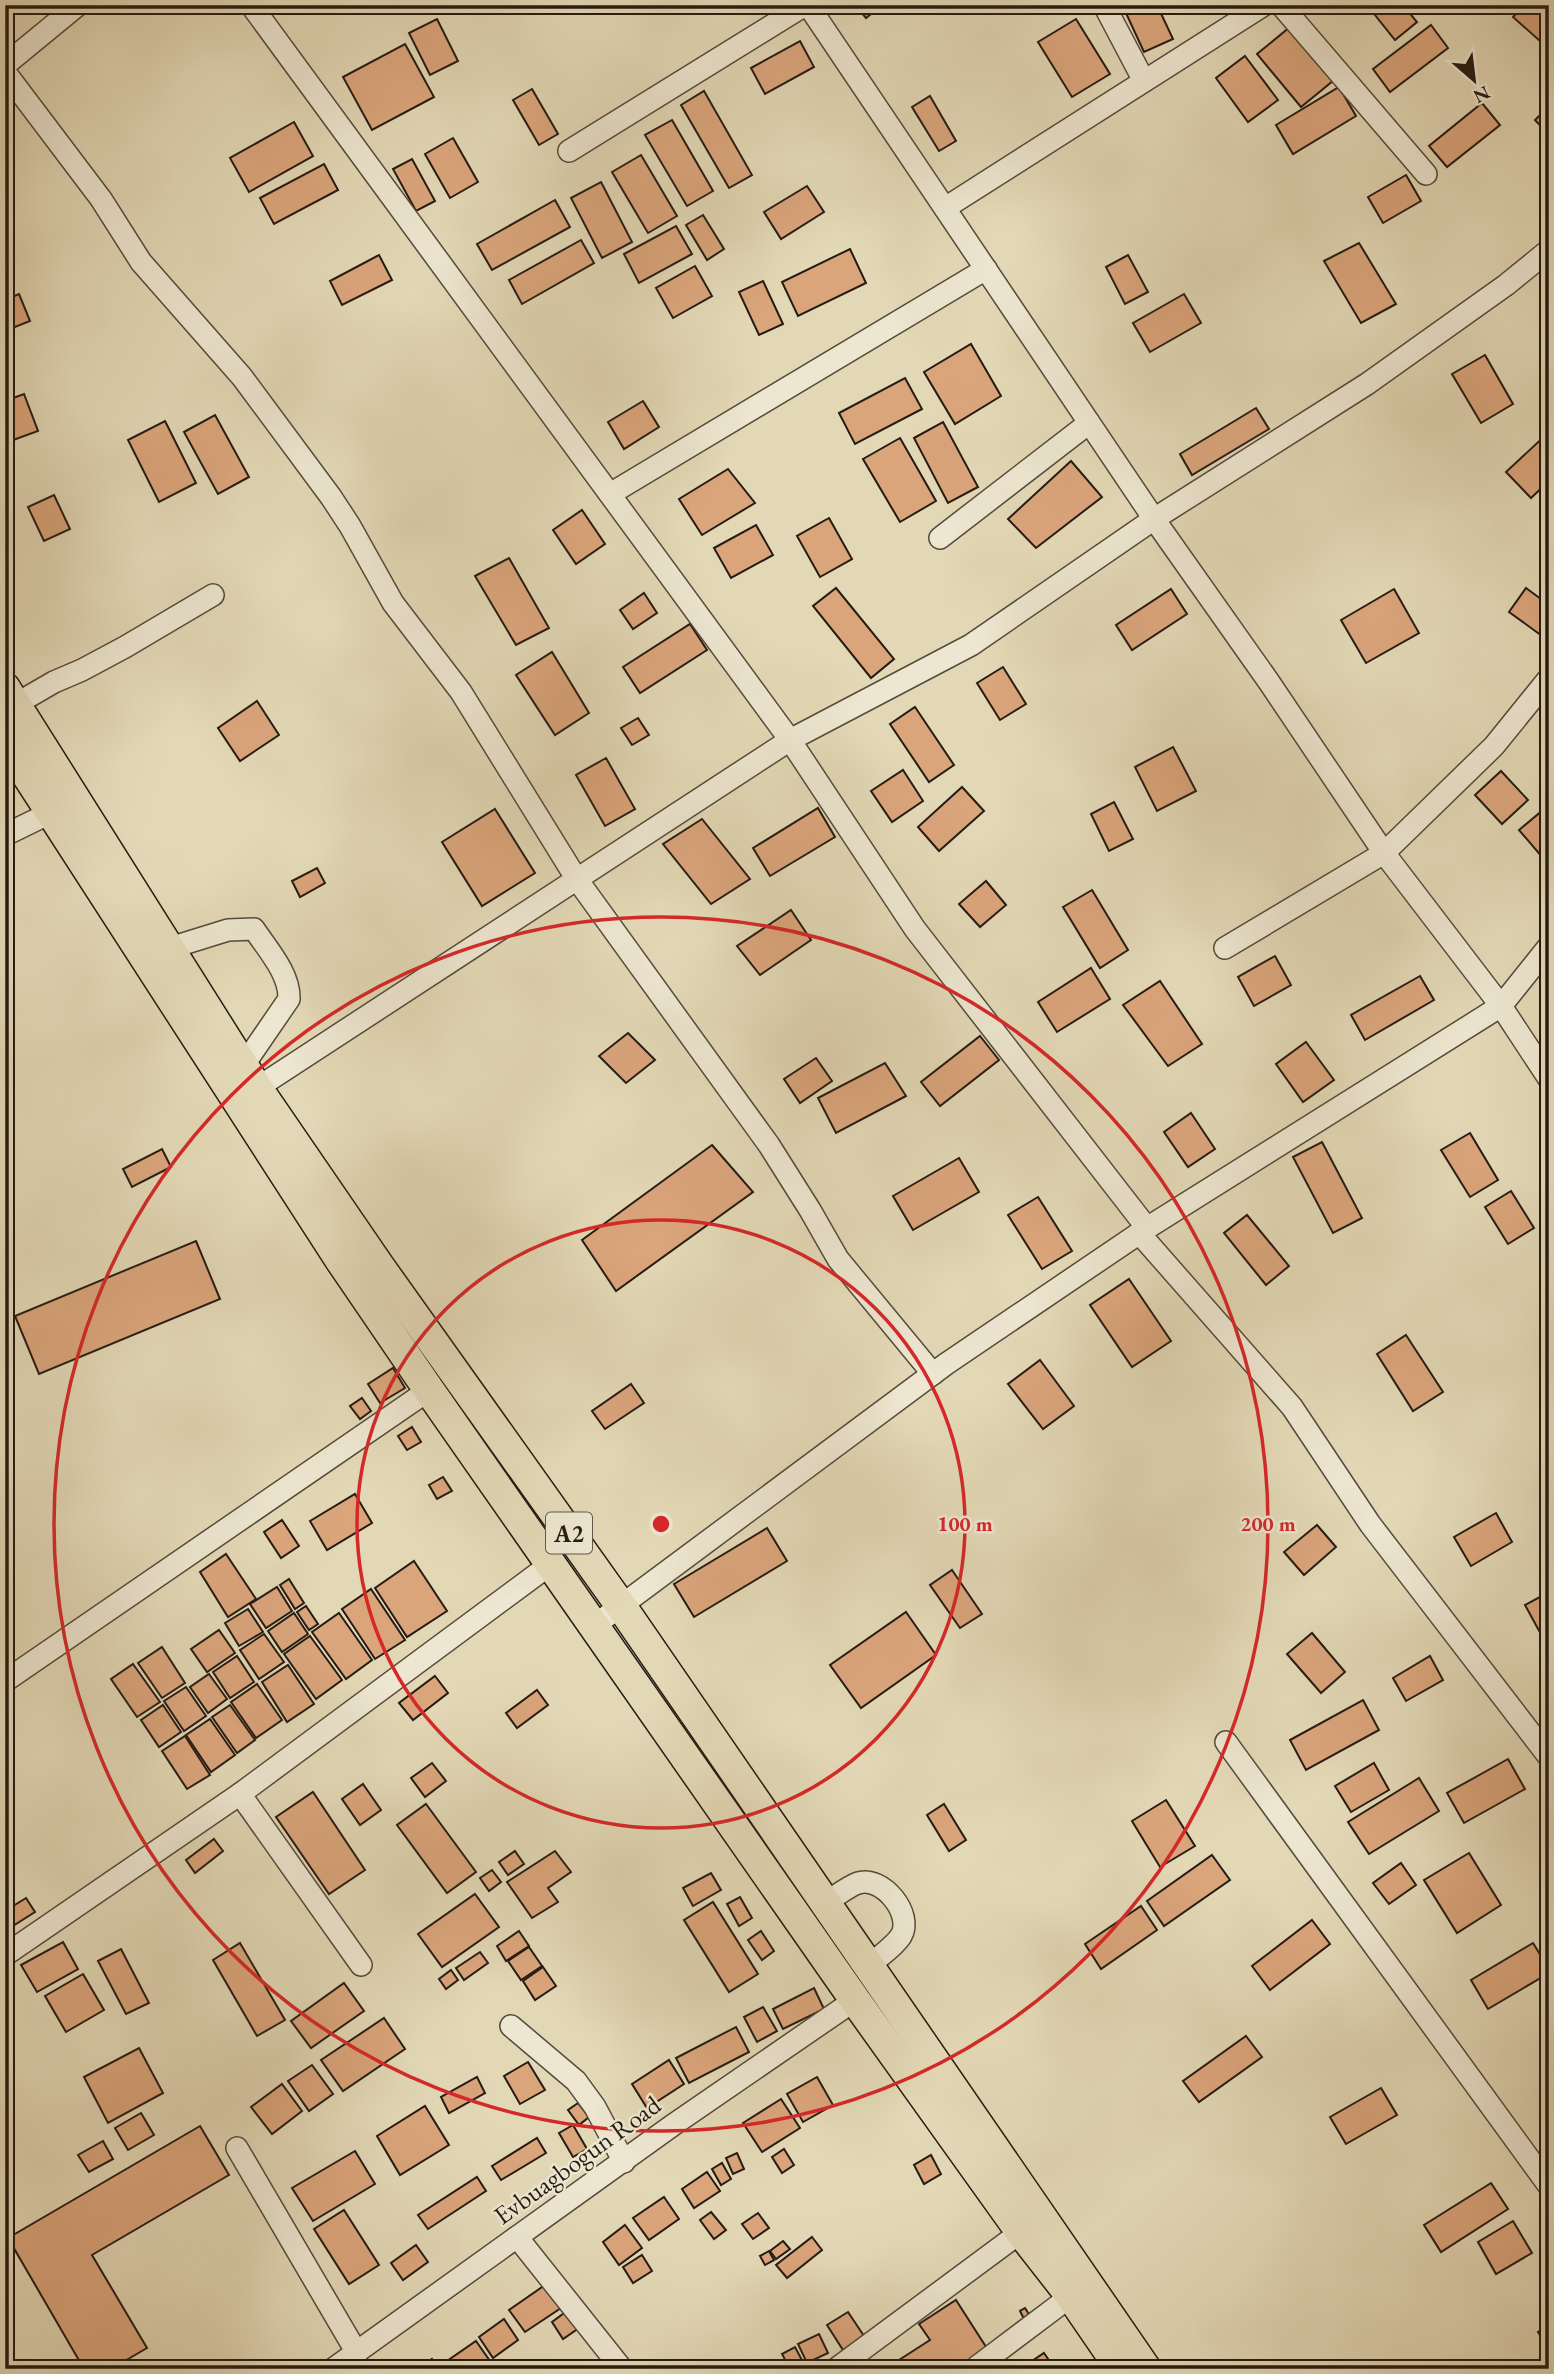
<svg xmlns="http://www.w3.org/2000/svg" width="1554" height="2374" viewBox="0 0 1554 2374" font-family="'EB Garamond',serif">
<rect width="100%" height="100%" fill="#e3d8b6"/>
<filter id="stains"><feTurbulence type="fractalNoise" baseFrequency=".00286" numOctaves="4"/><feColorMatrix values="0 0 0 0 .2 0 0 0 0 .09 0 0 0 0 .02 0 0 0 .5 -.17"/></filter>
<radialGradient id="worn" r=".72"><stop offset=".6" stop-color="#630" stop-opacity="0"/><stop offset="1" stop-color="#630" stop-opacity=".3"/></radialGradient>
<g fill="#dba57c" stroke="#251b12" stroke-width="2">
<polygon points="855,5 882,5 866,18"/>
<polygon points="1137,5 1157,5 1173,39 1144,52 1125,11"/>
<polygon points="1367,5 1403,5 1417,22 1395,40"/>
<polygon points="1524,5 1549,6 1549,49 1513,17"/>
<polygon points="437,19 458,61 430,75 409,33"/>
<polygon points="1076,19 1110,74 1072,97 1038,42"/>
<polygon points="1431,25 1448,48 1390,92 1373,69"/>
<polygon points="1290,27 1334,80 1301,107 1257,54"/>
<polygon points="800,41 814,67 765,94 751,68"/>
<polygon points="405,44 434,97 372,130 343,77"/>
<polygon points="1245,56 1278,100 1248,122 1216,78"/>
<polygon points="1339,87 1356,116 1293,154 1276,125"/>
<polygon points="532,89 558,134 539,145 513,100"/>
<polygon points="704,91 752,175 729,188 681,105"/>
<polygon points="930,96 956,141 939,151 912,107"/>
<polygon points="1482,103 1500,125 1447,167 1429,146"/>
<polygon points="1549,106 1549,135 1535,120"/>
<polygon points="672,120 713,191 687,206 645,135"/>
<polygon points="294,122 313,156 249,192 230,158"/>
<polygon points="453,138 478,182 450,198 425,154"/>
<polygon points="641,155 677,216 648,233 612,172"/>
<polygon points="412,159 435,201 416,211 393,169"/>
<polygon points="324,164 338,190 274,224 260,198"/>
<polygon points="1406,175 1421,201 1383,223 1368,197"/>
<polygon points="601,182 632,242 602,258 571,198"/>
<polygon points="807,186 824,212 781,239 764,212"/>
<polygon points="555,200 570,227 492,270 477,244"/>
<polygon points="703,215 724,249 707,260 686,225"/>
<polygon points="676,226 692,254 639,283 624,254"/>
<polygon points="581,240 594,263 522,304 509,280"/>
<polygon points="1359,243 1396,304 1361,323 1324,261"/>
<polygon points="850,249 866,283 798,316 782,282"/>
<polygon points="379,255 392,280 342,305 330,281"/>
<polygon points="1128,255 1148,292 1125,304 1106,267"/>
<polygon points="695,266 712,296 673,318 656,288"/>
<polygon points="763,281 783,324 759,335 739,292"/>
<polygon points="19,294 30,321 5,331 5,300"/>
<polygon points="1184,294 1201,323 1150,352 1133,323"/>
<polygon points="971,344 1001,396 955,424 924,372"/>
<polygon points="1485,355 1513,404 1481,423 1452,374"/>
<polygon points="905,378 922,409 855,444 839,413"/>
<polygon points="24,394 38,431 5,443 5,401"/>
<polygon points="643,401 659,427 624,449 608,422"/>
<polygon points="1256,408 1269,429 1192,475 1180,454"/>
<polygon points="215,415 249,477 218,494 184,432"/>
<polygon points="165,421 196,483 159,502 128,440"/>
<polygon points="943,422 978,487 948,503 914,438"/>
<polygon points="1549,432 1549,481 1531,498 1506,472"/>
<polygon points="900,438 936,501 900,522 863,459"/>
<polygon points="1071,461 1102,497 1036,548 1008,519"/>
<polygon points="728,469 755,503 702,535 679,499"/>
<polygon points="54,495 70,529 44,541 28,507"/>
<polygon points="582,510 605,544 576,564 553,530"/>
<polygon points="829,518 852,559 820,577 797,536"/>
<polygon points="756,525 773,555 731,578 714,548"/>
<polygon points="509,558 549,628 516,645 475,576"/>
<polygon points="836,588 894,659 871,678 813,606"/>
<polygon points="1526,588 1549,605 1549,641 1509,612"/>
<polygon points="1171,589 1187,614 1132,650 1116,625"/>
<polygon points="1394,589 1419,633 1366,663 1341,620"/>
<polygon points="644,593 657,613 633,629 620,610"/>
<polygon points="690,624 707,650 640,693 623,667"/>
<polygon points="552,652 589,713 555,735 516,675"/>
<polygon points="1003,667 1026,704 1000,720 977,683"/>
<polygon points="257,701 279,735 240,761 218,728"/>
<polygon points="915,707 954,765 929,782 890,724"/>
<polygon points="638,718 649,735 632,745 621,728"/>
<polygon points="1173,747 1196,791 1157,811 1135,767"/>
<polygon points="606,758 635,809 605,826 576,775"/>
<polygon points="903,770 923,801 892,822 871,791"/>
<polygon points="1501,771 1528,800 1502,824 1475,795"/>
<polygon points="962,787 984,811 939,851 918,827"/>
<polygon points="1114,802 1133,839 1109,851 1091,814"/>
<polygon points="1549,805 1549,853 1543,858 1519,830"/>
<polygon points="818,808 835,837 770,876 753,848"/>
<polygon points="495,809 535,873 482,906 442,842"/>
<polygon points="702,819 750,879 711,904 663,844"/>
<polygon points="317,868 325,883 300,897 292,881"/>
<polygon points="986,881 1006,905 980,927 959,904"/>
<polygon points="1549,881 1549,897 1542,885"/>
<polygon points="1092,890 1128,950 1100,968 1063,907"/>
<polygon points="791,910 811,940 760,975 737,946"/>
<polygon points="1275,956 1291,985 1254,1006 1238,977"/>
<polygon points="1091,968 1110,999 1057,1032 1038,1002"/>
<polygon points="1420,976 1434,1000 1365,1040 1351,1015"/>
<polygon points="1160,981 1202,1044 1168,1066 1123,1005"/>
<polygon points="628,1033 655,1060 626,1083 599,1056"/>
<polygon points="980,1036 999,1060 940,1106 921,1082"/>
<polygon points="1306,1042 1334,1080 1303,1102 1276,1064"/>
<polygon points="816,1058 832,1081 800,1103 784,1079"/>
<polygon points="885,1063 906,1096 836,1133 818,1098"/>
<polygon points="1191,1113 1215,1149 1188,1167 1164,1132"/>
<polygon points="1470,1133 1498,1180 1470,1197 1441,1150"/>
<polygon points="1322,1142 1362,1218 1333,1233 1293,1157"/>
<polygon points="712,1145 753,1192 616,1291 582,1240"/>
<polygon points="162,1149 171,1167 132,1187 123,1169"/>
<polygon points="959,1158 979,1192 913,1230 893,1196"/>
<polygon points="1511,1191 1534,1228 1508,1244 1485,1207"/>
<polygon points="1038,1197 1072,1251 1042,1269 1008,1215"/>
<polygon points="1247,1215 1289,1266 1266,1285 1224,1233"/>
<polygon points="196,1241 220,1299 39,1374 15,1316"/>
<polygon points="1129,1279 1171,1341 1132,1367 1090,1305"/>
<polygon points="1549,1280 1549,1297 1541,1284"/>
<polygon points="1406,1335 1443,1392 1413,1411 1377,1354"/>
<polygon points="1040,1360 1074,1406 1043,1429 1008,1384"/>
<polygon points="393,1368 405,1388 380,1403 368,1384"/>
<polygon points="631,1384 644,1403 605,1429 592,1411"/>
<polygon points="362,1398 371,1411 360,1419 350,1406"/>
<polygon points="412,1427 421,1442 407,1450 398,1436"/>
<polygon points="443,1477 452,1491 437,1499 429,1485"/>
<polygon points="355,1494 372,1523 327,1550 310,1521"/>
<polygon points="1496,1513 1512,1542 1471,1566 1454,1537"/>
<polygon points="282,1520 299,1546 281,1558 264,1532"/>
<polygon points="1317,1525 1336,1547 1304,1575 1284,1552"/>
<polygon points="767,1528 787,1561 694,1617 674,1584"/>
<polygon points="226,1554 256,1599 228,1617 200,1572"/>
<polygon points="414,1561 447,1611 407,1637 375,1588"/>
<polygon points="952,1570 982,1614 960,1628 930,1585"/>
<polygon points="289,1579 304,1603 295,1609 280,1585"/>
<polygon points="277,1587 292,1611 266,1628 250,1604"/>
<polygon points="371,1589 405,1640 375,1659 342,1609"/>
<polygon points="1549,1592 1549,1649 1525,1605"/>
<polygon points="306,1606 318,1624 309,1630 297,1612"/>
<polygon points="248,1609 263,1632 239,1646 225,1623"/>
<polygon points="906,1612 936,1655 861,1708 830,1665"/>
<polygon points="294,1613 308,1634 282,1652 268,1631"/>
<polygon points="339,1613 372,1660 346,1679 312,1632"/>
<polygon points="219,1630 235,1653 207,1672 191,1649"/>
<polygon points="1312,1633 1345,1672 1321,1693 1287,1654"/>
<polygon points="264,1634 284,1662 259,1679 240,1650"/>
<polygon points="310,1636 342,1680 316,1699 284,1654"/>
<polygon points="162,1647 185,1683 162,1698 138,1663"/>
<polygon points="237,1656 254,1682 230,1698 213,1672"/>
<polygon points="1430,1656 1443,1680 1406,1701 1393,1678"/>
<polygon points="133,1664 160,1702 137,1717 111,1679"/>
<polygon points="288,1665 314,1704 287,1722 262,1682"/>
<polygon points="209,1674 227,1699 208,1713 190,1687"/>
<polygon points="435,1676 448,1693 413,1720 399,1703"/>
<polygon points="257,1684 282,1720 256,1738 231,1702"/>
<polygon points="186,1687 206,1716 184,1731 164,1701"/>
<polygon points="537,1690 548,1705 517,1728 506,1713"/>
<polygon points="1363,1700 1379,1730 1306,1770 1290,1740"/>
<polygon points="163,1705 181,1732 159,1747 141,1720"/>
<polygon points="230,1705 255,1740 237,1753 212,1717"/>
<polygon points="210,1719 235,1755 211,1772 186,1735"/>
<polygon points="185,1736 210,1775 187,1789 162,1751"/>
<polygon points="1508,1759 1525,1789 1464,1823 1447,1793"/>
<polygon points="432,1763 446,1781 425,1797 411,1778"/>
<polygon points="1374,1763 1389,1790 1351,1812 1335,1786"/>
<polygon points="1419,1778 1439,1811 1369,1854 1348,1822"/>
<polygon points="363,1784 381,1810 360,1825 342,1799"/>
<polygon points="313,1792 365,1870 329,1894 276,1817"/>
<polygon points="1166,1800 1195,1846 1160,1867 1132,1821"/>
<polygon points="426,1804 476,1872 447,1893 397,1825"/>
<polygon points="944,1804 966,1840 949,1851 927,1815"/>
<polygon points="214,1839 223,1851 195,1873 186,1860"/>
<polygon points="515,1851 524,1864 508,1875 499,1862"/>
<polygon points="555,1851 571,1872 548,1888 558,1902 532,1918 507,1882"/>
<polygon points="1469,1853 1501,1905 1457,1933 1424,1880"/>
<polygon points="1212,1855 1230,1880 1164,1926 1147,1901"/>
<polygon points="1401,1863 1416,1885 1389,1904 1373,1883"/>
<polygon points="492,1870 501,1882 489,1891 480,1878"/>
<polygon points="711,1873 721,1890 693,1906 683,1888"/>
<polygon points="475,1894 499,1927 442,1967 418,1934"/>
<polygon points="740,1897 752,1918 739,1926 727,1904"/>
<polygon points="26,1898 35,1912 5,1931 5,1911"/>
<polygon points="713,1902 758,1974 729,1992 684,1920"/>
<polygon points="1141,1906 1157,1930 1101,1969 1085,1944"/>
<polygon points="1312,1920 1330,1944 1270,1990 1252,1966"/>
<polygon points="519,1931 529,1946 506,1961 497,1946"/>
<polygon points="761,1931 774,1951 762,1960 748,1940"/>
<polygon points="63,1942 78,1969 37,1992 21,1965"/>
<polygon points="240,1943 285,2020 257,2036 213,1960"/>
<polygon points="1533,1943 1549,1969 1549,1973 1488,2009 1471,1980"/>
<polygon points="529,1947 542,1966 521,1980 508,1961"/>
<polygon points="121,1949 149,2003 126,2014 98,1961"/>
<polygon points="480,1952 488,1963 464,1980 456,1968"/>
<polygon points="543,1967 556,1986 535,2000 523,1981"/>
<polygon points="451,1970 458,1980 446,1989 439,1979"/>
<polygon points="83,1974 104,2010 66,2032 45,1996"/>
<polygon points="344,1983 364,2011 311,2048 291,2021"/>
<polygon points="814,1988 824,2009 783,2029 773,2009"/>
<polygon points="763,2007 777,2031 757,2042 744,2017"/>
<polygon points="384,2018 405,2049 343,2091 321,2060"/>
<polygon points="736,2027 749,2052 689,2083 676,2058"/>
<polygon points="1246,2036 1262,2057 1199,2102 1183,2081"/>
<polygon points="139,2048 163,2093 108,2123 84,2077"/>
<polygon points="669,2060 684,2084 647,2108 632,2084"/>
<polygon points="528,2062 545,2090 520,2104 504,2076"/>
<polygon points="312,2065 333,2094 309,2111 288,2081"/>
<polygon points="477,2077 485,2093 449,2113 441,2097"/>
<polygon points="817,2077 833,2105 803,2122 787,2094"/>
<polygon points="282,2084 302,2111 272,2134 251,2107"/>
<polygon points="1381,2088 1397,2115 1346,2144 1330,2117"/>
<polygon points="781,2099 800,2128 762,2152 743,2123"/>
<polygon points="578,2103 589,2117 579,2125 568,2110"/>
<polygon points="425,2106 449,2145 400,2175 377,2136"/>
<polygon points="141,2113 154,2135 128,2150 115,2128"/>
<polygon points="573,2125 587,2149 573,2157 559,2133"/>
<polygon points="200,2126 229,2175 92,2255 147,2348 111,2369 84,2369 8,2238"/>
<polygon points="537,2138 546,2153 501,2180 492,2166"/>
<polygon points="103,2141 113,2159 89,2172 78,2155"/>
<polygon points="784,2149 794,2165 782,2173 772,2157"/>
<polygon points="355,2151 375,2184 313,2221 292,2188"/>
<polygon points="737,2153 744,2169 733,2174 726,2158"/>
<polygon points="931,2155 941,2174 924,2184 914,2165"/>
<polygon points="722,2163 731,2179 721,2185 712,2169"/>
<polygon points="707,2172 720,2191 694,2208 682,2189"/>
<polygon points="477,2177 486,2191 428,2229 418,2215"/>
<polygon points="1491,2183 1508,2209 1441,2252 1424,2225"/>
<polygon points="664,2197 679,2219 649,2240 633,2218"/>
<polygon points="344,2210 379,2265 349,2284 314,2229"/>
<polygon points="711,2212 726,2230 714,2239 700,2220"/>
<polygon points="758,2213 769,2228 753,2239 742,2224"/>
<polygon points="1513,2221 1532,2253 1496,2274 1478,2242"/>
<polygon points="625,2225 642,2248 619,2265 603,2242"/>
<polygon points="812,2237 822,2250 787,2278 776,2265"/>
<polygon points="783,2241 790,2249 776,2259 770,2251"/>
<polygon points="416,2245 428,2262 403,2280 391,2263"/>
<polygon points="769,2251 774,2260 765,2265 760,2256"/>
<polygon points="642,2255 652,2271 633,2283 623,2267"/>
<polygon points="545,2285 561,2308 525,2332 509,2310"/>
<polygon points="956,2300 988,2350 959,2369 885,2369 930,2340 919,2324"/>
<polygon points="1025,2308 1032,2319 1026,2323 1020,2311"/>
<polygon points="567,2311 579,2328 563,2339 552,2322"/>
<polygon points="848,2312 864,2336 843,2350 827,2325"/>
<polygon points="504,2319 518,2340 493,2358 479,2337"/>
<polygon points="1549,2326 1549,2351 1538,2332"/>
<polygon points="819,2334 828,2353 807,2363 798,2344"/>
<polygon points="476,2341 490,2361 479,2369 453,2369 447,2361"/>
<polygon points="795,2347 805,2366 800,2369 790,2369 782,2354"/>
<polygon points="1044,2353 1055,2369 1029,2369 1026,2365"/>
<polygon points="432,2359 439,2369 418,2369"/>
</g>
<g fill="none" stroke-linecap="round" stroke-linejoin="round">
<defs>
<g id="minor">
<polyline points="251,5 790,740 915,929 1147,1228"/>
<polyline points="808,5 1154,519 1269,682 1384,853 1501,1006 1549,1079"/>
<polyline points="1104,5 1144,81"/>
<polyline points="1281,5 1426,174"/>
<polyline points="5,65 78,5"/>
<polyline points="5,72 101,199 141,262 242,377 331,497 350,526 393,603 461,692 576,878 769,1145 810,1210 838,1259 933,1374"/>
<polyline points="569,151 805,5"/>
<polyline points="945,208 1264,5"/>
<polyline points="610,494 986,269"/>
<polyline points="940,538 1089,423"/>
<polyline points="16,704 54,682 82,670 125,647 213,595"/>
<polyline points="5,835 52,812"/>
<path d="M170,948L228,930L254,929C268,950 290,974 289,999L243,1066"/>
<polyline points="1225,948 1384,853 1494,746 1549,678"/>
<polyline points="257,1088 790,740 971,645 1154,519 1367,384 1506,285 1549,250"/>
<polyline points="1140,1234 1292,1407 1370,1524 1549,1757"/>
<polyline points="595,1625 946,1364 1147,1228 1501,1006 1549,946"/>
<polyline points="5,1681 429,1390"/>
<polyline points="1226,1742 1549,2186"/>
<polyline points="240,1794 361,1965"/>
<path d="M825,1903C835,1897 847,1887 858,1883C882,1875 914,1914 901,1936C894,1947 878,1957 869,1966"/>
<polyline points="5,1955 240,1794 552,1563"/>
<polyline points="511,2026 576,2081 595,2107 624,2162"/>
<polyline points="237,2148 357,2353"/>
<polyline points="517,2237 622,2369"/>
<polyline points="333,2369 673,2125 855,2000"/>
<polyline points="836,2369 1021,2232"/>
<polyline points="974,2369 1071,2296"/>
</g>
<g id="highway">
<polyline points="5,688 257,1088 379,1266 621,1606 1146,2369"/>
<polyline points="5,741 341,1261 429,1390 855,2000 1021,2232 1071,2296 1121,2369"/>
</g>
</defs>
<use href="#minor" stroke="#544a3b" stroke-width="24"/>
<use href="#highway" stroke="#251b12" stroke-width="33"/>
<use href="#minor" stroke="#ede6d0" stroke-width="21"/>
<use href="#highway" stroke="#e3d8b6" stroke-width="30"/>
</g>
<g fill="none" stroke="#d62828" stroke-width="3.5">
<circle cx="661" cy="1524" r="304"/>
<circle cx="661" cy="1524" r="607"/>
</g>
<g text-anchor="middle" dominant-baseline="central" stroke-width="5" stroke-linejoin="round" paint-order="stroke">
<rect fill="#ede6d0" stroke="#61584b" stroke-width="2" x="546" y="1512.5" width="46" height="41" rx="5"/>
<g font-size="24" font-weight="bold" fill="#251b12">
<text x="569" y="1533">A2</text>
</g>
<g font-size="26" fill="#251b12" stroke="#ede6d0">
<text transform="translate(577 2160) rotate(-36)">Evbuagbogun Road</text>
</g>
</g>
<circle cx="661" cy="1524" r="10" fill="#d62828" stroke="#ede6d0" stroke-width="3.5"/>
<g font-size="21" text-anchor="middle" font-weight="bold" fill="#d62828" stroke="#ede6d0" stroke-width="5" stroke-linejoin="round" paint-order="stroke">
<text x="965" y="1531">100 m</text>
<text x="1268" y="1531">200 m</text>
</g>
<rect width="1554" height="2374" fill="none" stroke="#e3d8b6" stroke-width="28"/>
<rect x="7" y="7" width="1540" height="2360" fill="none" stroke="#251b12" stroke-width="3.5"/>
<rect x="14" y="14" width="1526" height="2346" fill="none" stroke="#251b12" stroke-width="2"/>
<g transform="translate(1474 80) rotate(152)" stroke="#ede6d0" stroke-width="5" paint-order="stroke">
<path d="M0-5L12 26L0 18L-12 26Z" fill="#251b12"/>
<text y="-10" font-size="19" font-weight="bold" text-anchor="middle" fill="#251b12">N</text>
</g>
<rect width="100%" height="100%" filter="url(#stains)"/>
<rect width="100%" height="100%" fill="url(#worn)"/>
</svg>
